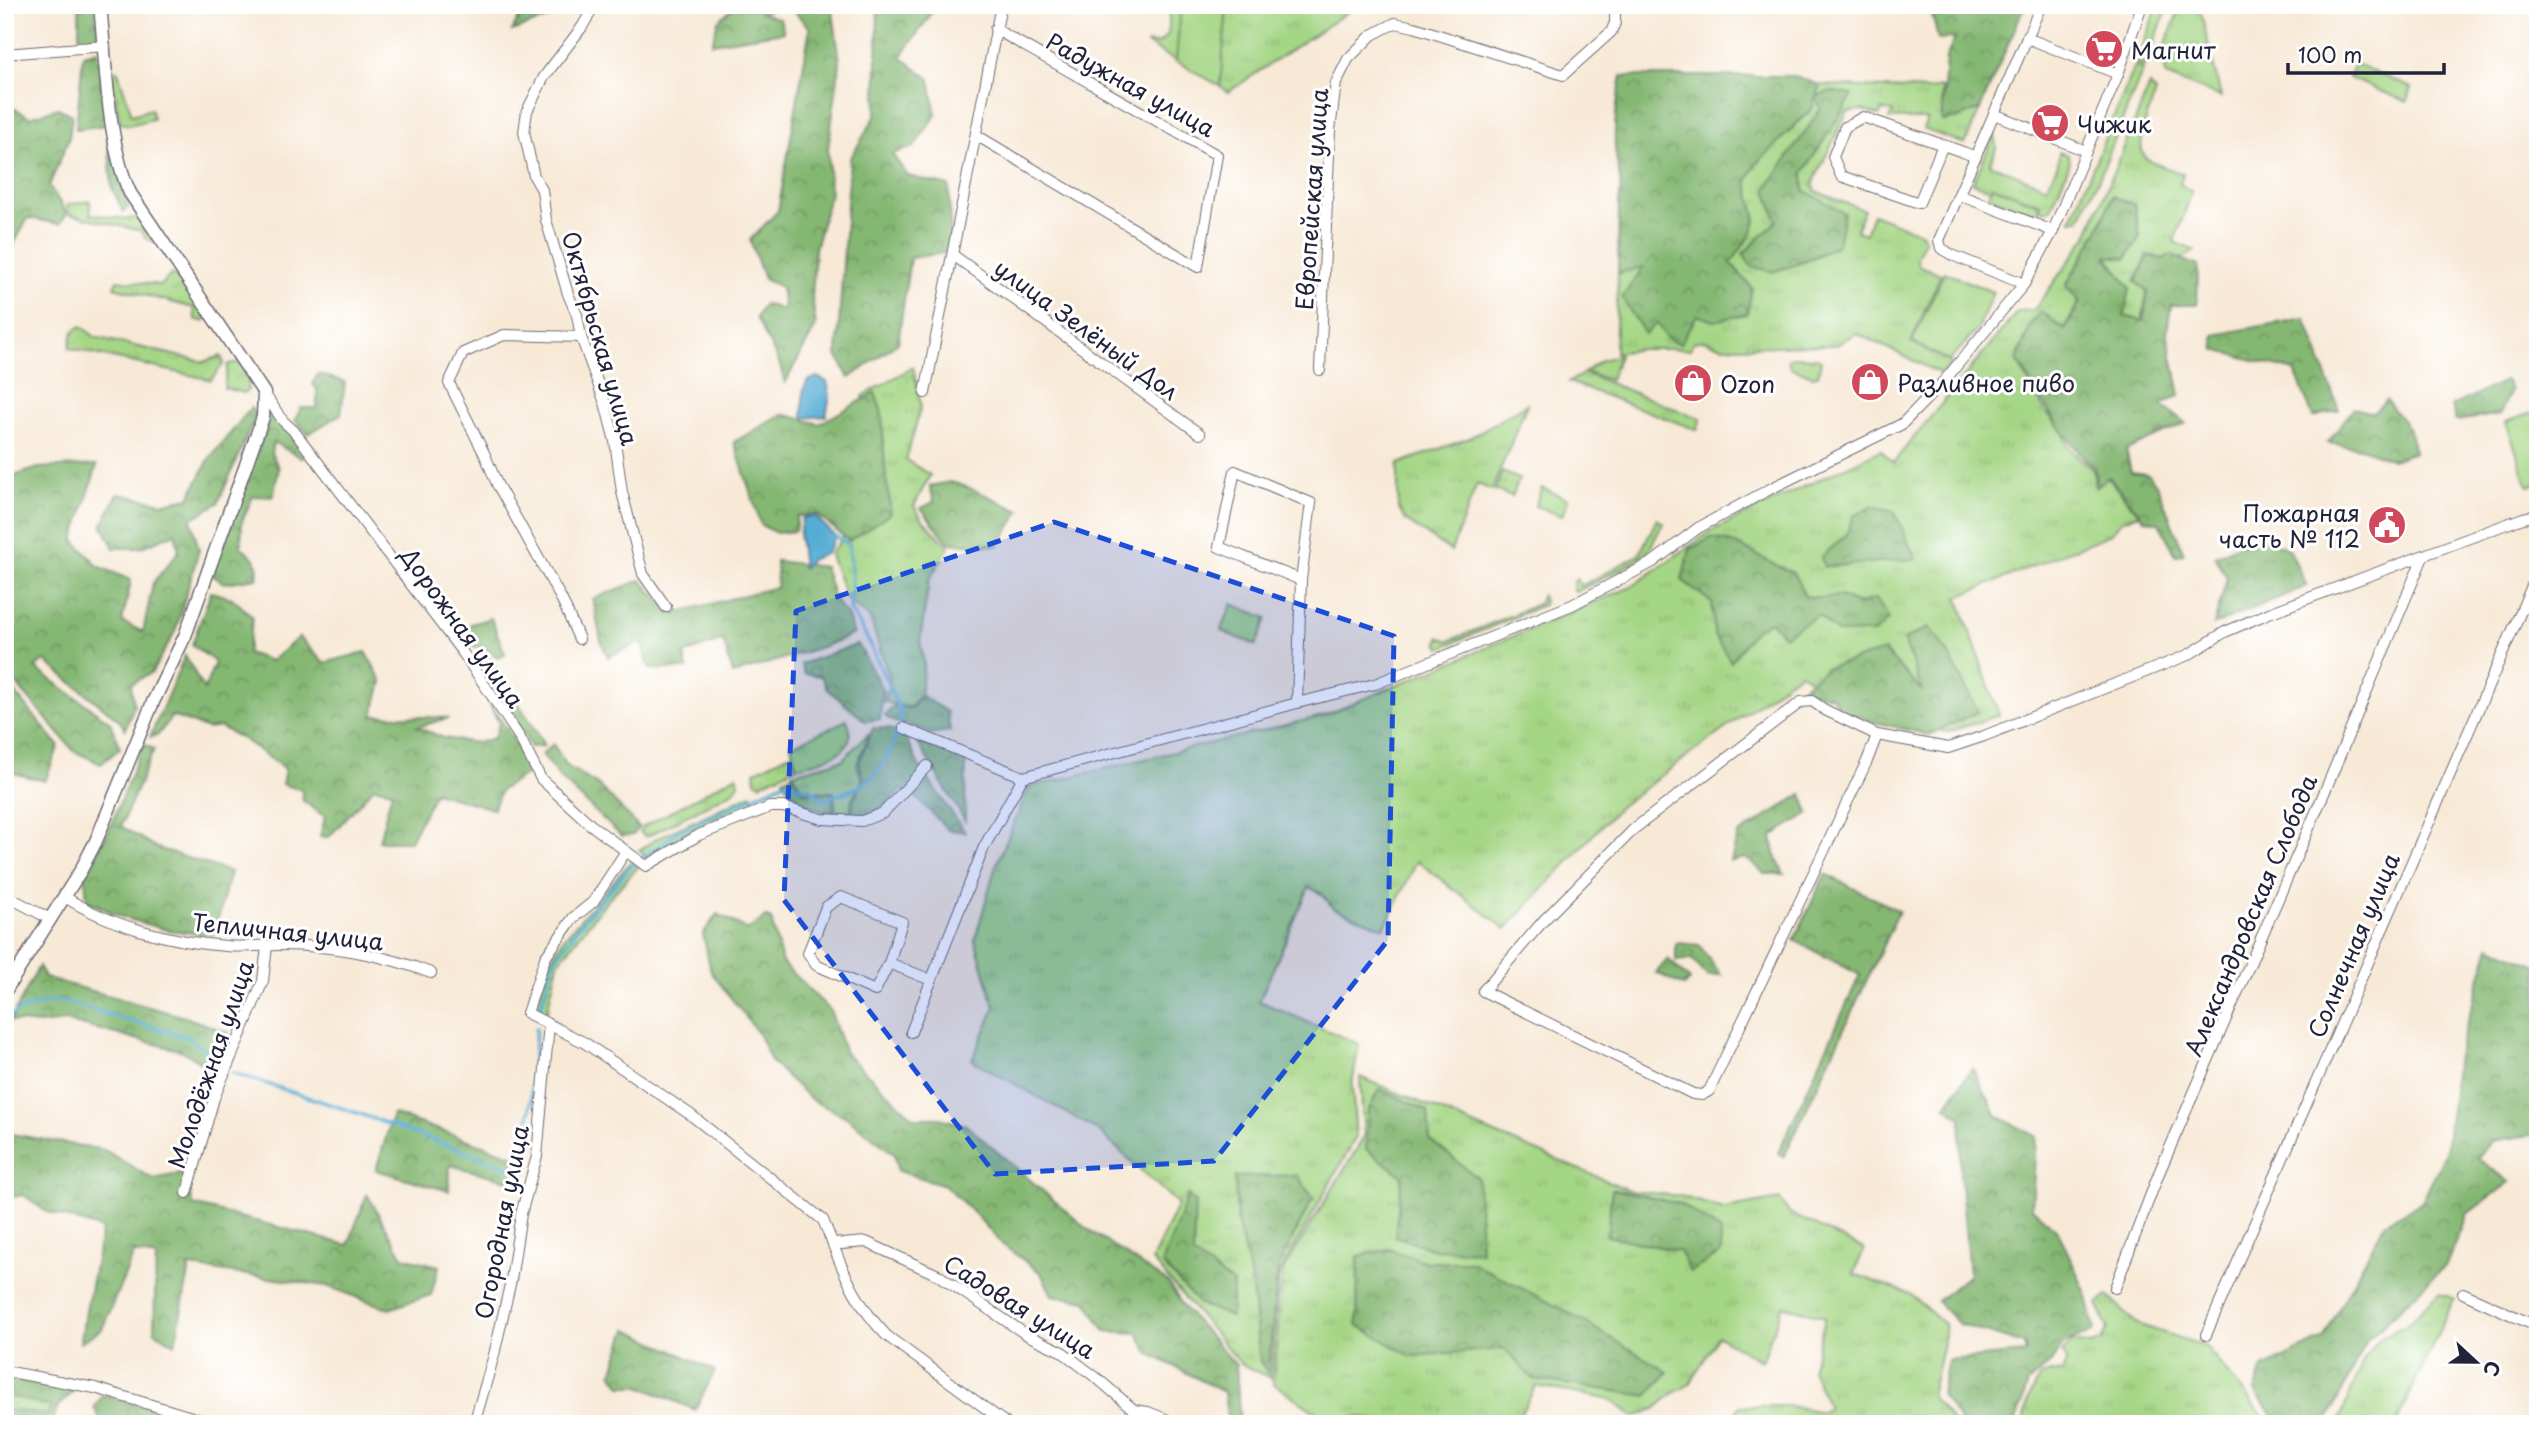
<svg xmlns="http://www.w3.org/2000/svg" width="2543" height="1429" viewBox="0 0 2543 1429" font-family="'Playpen Sans',sans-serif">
<defs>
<pattern id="grass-tufts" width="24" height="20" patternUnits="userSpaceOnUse" patternTransform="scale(1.75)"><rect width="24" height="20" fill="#a5d685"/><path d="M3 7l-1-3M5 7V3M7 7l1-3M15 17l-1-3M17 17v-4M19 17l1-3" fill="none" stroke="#8eb774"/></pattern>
<pattern id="forest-crowns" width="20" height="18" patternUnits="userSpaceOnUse" patternTransform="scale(1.75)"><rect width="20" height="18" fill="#84b772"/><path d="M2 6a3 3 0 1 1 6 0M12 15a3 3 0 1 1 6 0" fill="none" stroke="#6c945f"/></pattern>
<pattern id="wetland-marsh" width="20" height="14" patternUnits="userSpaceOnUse" patternTransform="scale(1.75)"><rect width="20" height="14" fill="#a5d685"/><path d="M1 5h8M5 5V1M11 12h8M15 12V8" fill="none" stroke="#8eb774"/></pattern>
</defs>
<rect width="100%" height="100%" fill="#fff"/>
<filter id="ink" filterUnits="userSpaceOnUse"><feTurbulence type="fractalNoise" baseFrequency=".0143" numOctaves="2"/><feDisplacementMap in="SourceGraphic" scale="14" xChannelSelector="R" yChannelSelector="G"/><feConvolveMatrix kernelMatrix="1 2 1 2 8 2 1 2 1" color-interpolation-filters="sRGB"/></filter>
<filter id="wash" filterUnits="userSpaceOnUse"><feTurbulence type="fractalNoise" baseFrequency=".00686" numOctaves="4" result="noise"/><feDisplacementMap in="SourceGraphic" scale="28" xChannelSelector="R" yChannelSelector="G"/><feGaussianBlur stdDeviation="1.57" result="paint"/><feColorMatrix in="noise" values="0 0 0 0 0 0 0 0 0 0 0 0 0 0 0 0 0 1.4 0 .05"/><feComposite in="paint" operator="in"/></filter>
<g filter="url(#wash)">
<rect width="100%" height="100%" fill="#f7e9d6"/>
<g fill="url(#grass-tufts)" stroke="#647c60" stroke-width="2">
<polygon points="1170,5 1181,5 1176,61 1146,43 1158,44 1168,35"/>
<polygon points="1227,5 1358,5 1228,92 1220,86"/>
<polygon points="2158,5 2169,5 2144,67 2136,63"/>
<polygon points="2181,5 2193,5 2194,9 2201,13 2221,97 2166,76 2162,53"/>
<polygon points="2135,66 2143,70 2099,178 2079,220 2071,220"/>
<polygon points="110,69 118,72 132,115 151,109 153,119 129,125 120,123"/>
<polygon points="1820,85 1929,90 1940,87 1942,89 1942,121 1958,118 1980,109 1965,144 1923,129 1927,119 1889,119 1893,111 1882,110 1879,116 1863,110 1847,112 1813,183 1815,191 1864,210 1856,231 1865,234 1873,214 1921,233 1925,240 1917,257 1918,265 1941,274 1911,342 1951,363 1941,374 1856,333 1837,345 1723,347 1703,340 1693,342 1690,349 1640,349 1615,353 1618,273 1643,266 1657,323 1697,315 1752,288 1731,263 1751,234 1756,221 1747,181 1756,164 1812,108"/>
<path d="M2150,85L2156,92C2151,106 2135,142 2144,155C2150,165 2173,169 2183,174L2180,184L2192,192L2174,242L2195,251L2181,259L2171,255L2163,259L2148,255L2135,282L2147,291L2142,321L2124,316L2130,288L2107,256L2127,258L2140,236L2134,205L2112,196L2099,229L2066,286L2079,302L2064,329L2041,311L2033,320L2016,360L2045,411L2062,430L2069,448L2093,470L2095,487L2108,478L2139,514L2121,521L2111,534L1958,597L1999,715L1948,732L1862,714L1800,673L1619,807L1506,929L1417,861L1384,928L1333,908L1322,894L1309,887L1259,1001L1359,1044L1352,1085L1356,1137L1279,1274L1271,1378L1241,1364L1152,1260L1178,1204L1097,1130L972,1060L995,1008L975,940L995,868L1029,787L1323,716L1631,587L1711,531L1881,450L1893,463L2018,311L2034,310L2087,236Z"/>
<polygon points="1995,133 1996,148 1990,164 2047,187 2058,164 2059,152 2068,155 2070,161 2068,168 2051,209 2046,211 2040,209 2041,204 1992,186 1990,190 1973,183"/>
<polygon points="90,201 91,214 127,219 138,217 159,244 145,238 142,231 69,214 67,205"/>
<polygon points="172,274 188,288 207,314 204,322 195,319 194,308 114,287 117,280 161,285"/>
<polygon points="81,326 95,337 204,362 221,356 224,363 211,380 69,348 73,332"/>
<polygon points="1793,357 1817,358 1821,361 1818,375 1812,376 1790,367 1788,360"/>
<polygon points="240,362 248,378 248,390 244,393 224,388 228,364"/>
<polygon points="913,367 921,406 906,460 930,475 914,506 922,519 949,547 929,580 920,641 924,664 920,695 910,707 884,702 890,680 870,618 847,600 830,555 844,535 874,465 863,396"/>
<polygon points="1584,373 1701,419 1697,430 1569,382"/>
<polygon points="1527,404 1492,490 1477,484 1451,551 1405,520 1398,507 1398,464 1469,438"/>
<polygon points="1502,472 1519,479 1512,497 1495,490"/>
<polygon points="1657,519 1663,523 1649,550 1639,560 1576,592 1574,590 1573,583 1577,579 1581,586 1639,555"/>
<polygon points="1542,595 1544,600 1543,605 1441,648 1438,643 1439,637 1449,641 1538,604"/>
<path d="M847,720C862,754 821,760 797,767L791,746Z"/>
<polygon points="869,733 857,764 862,780 852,799 850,816 836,815 834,792 803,791 793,773 842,760"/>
<polygon points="792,753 796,767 761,784 756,782 755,771"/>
<polygon points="737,775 739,784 734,791 646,837 640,832 643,827"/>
<polygon points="751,794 755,802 686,832 648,860 639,850 658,838"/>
<polygon points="633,859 639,866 610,897 558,963 547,1011 542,1014 536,1007 548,964 564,938"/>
<polygon points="1360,1077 1631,1191 1680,1196 1724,1209 1780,1199 1789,1213 1864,1249 1854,1274 1910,1294 1944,1324 1945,1335 1931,1396 1955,1424 1757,1424 1737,1414 1736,1410 1740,1406 1790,1406 1823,1412 1828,1407 1812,1370 1825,1317 1783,1306 1761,1361 1718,1336 1690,1384 1674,1393 1655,1409 1634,1417 1612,1400 1536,1386 1515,1424 1388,1424 1362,1417 1325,1419 1273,1383 1283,1270 1364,1137"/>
<polygon points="2439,1293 2454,1299 2396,1424 2338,1424 2364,1359 2381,1337 2405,1326"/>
<polygon points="2107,1295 2137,1324 2205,1346 2270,1424 2023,1424 2027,1402 2040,1376 2051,1372 2062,1373 2067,1360 2062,1352 2072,1342 2092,1345 2102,1341 2108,1328 2097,1304"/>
</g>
<g fill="url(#forest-crowns)" stroke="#536c56" stroke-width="2">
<polygon points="79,5 95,5 98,39 79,42"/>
<polygon points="525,5 570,5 567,12 512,31"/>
<polygon points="736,5 832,5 840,62 828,149 830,194 815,249 812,298 816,326 785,383 779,362 756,318 764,304 784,310 781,287 764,279 750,240 778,211 810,28 789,6 760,12 780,19 784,32 712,43 718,21"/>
<polygon points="878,5 922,5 931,14 901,57 930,79 936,115 914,147 892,154 908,176 949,186 951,252 910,258 898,343 849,378 837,355 850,159 876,115"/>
<polygon points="1936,5 2025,5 1980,109 1958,118 1942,121 1946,58 1955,38 1938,39 1932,14"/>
<polygon points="97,51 107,125 76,129 83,55"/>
<polygon points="5,74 14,82 11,107 30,117 58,108 72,115 69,138 49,186 67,213 60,224 28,218 5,260"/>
<path d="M1622,76H1795L1820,85L1812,108L1756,164L1747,181L1756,221L1751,234L1731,263L1752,288L1747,314L1713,321L1697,315L1680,344L1666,338L1657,323L1645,334L1622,298L1643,267L1618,273L1619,201C1624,183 1616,165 1615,147C1614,123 1617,99 1622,76Z"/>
<polygon points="1831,91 1853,95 1803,173 1804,190 1844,213 1838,245 1806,261 1773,272 1751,266 1743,254 1777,221 1766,189 1820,110 1817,96"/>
<polygon points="108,137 128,208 123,212 112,188"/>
<path d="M2113,196L2134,205L2140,236L2127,258L2106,256L2130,288L2124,316L2143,321L2148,291L2136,282L2148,256L2163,259L2171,255L2198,266L2197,305H2171L2167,332L2180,395L2161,405L2186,423L2126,450L2131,472L2148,474L2157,485L2184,554L2176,555L2159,523L2144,519L2109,477L2096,486L2095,469C2063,438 2040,398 2017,360L2033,320L2041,311L2065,330L2080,302L2066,286L2099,229Z"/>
<polygon points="2305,318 2339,410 2313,417 2295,371 2215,350 2214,335"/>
<polygon points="318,374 345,382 341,414 308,434 295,420 301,408 317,408 317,390 313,384"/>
<polygon points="2506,380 2511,390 2500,414 2456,421 2452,406"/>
<polygon points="875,393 882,413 885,470 891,513 849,541 817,514 797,516 795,531 776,533 761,525 734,442 783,414 819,424"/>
<polygon points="2386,400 2409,429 2415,452 2392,460 2362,448 2328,443 2353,408 2373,413"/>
<polygon points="251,408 256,415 218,503 191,519 199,550 175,632 152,672 131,684 134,706 125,729 119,720 45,661 35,668 110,722 120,748 101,764 74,751 5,671 5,479 38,468 97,465 74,540 98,566 131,580 122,622 143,632 153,583 179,551 175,533 140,548 114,548 102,525 118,494 164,503 189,498 209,459"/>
<path d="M270,416L278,420L305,451L302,458L273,442L271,453L279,468L273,497L253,496L242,521L241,547C253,555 260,563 257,578L224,583L212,575Z"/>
<path d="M949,482C974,487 996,501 1020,511L998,546L949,543L921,508L934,502L930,486Z"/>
<polygon points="1873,506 1894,511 1916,559 1824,567 1821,557 1846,535 1854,515"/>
<polygon points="2256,536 2289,549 2307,586 2214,625 2227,578 2215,556"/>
<path d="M1711,538C1745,542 1762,562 1793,572L1805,596L1819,598L1841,596L1857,604L1876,599L1889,619L1874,633H1838L1818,615L1784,636L1770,621L1754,631L1731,662L1714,635L1712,603L1682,580L1690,549Z"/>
<polygon points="776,561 824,567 835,601 847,615 854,634 825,646 733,674 723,640 684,654 687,669 650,669 641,642 608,657 601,641 593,599 641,580 671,614 777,587"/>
<polygon points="211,592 232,598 253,617 247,653 271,661 299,637 324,663 366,652 382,682 373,715 449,718 417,727 444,738 477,743 494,738 499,724 487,699 513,738 529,773 501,790 493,809 435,792 410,841 379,841 392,791 374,787 329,837 320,837 325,817 303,801 302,790 282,784 285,769 243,739 220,727 208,729 172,716 158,735 150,737 185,655 204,690 215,662 192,645"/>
<polygon points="491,618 505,654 498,657 484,648 465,645 459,635 471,624"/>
<polygon points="1929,627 1948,653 1978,712 1929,735 1875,722 1839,710 1833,697 1801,688 1826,668 1884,651 1922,691 1904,640"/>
<polygon points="858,644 883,691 880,719 865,721 827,689 821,676 804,674 801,664"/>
<path d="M485,655C498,667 504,682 514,697C525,714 536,728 544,746L531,747L507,707L469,658Z"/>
<polygon points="5,680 59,746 45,781 5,771"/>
<path d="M922,696L947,712L950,731L930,734C916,722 898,728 885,716L893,706L910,709Z"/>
<path d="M873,728H888L905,736L919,766L965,832L948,830L913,794L901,790C886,806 875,818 851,816L853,799L864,781L859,763Z"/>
<polygon points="917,742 966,756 965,821"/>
<polygon points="143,744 154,749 121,826 157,848 230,872 214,935 167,930 122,917 87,901 85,876 110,827"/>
<polygon points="553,744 567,766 599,786 639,827 633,835 621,836 559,777 542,754"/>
<path d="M793,774L803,792L833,793L834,814C812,810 792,801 783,779Z"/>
<polygon points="1802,794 1809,813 1772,836 1775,854 1784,874 1765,874 1746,858 1731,861 1738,835"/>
<polygon points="1825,874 1899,911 1784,1157 1778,1153 1860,975 1794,940"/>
<polygon points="717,914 748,930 766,917 771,919 782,963 830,1010 845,1053 914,1118 939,1118 966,1125 1086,1228 1168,1283 1186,1310 1236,1365 1240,1424 1228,1424 1224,1392 1150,1354 1137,1333 1105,1331 1086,1301 1052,1295 1041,1273 1003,1245 976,1215 945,1185 898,1171 894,1154 845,1116 813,1101 772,1063 758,1033 711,972 703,934"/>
<polygon points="1676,943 1699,945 1721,975 1707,976 1692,959 1676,961"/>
<polygon points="2490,946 2538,966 2538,1134 2492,1141 2477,1158 2510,1182 2467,1214 2446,1265 2367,1340 2326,1424 2280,1424 2255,1391 2263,1368 2323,1339 2385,1223 2422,1202 2446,1152 2457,1056"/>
<polygon points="1668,959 1690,980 1684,986 1656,973"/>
<polygon points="39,966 45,978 185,1017 229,1033 218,1074 183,1051 65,1021 39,1024 10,1021"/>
<polygon points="1972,1068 1997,1116 2036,1136 2032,1208 2058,1231 2086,1293 2095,1331 2063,1344 2050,1363 2028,1383 2015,1424 1962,1424 1941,1394 1948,1360 2026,1353 2024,1344 1959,1324 1937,1301 1969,1275 1960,1171 1961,1118 1946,1106"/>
<polygon points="1379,1089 1428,1111 1430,1140 1478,1178 1481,1251 1433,1249 1395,1236 1402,1176 1366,1149 1368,1111"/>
<polygon points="393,1114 529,1161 522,1184 450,1165 449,1191 376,1170"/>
<polygon points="5,1133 104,1150 153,1179 185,1173 193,1205 348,1245 367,1194 403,1257 439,1266 431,1295 389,1309 327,1286 190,1267 175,1344 154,1331 156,1257 134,1253 102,1329 80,1342 102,1229 45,1211 24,1195 5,1198"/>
<polygon points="1297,1175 1313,1198 1278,1268 1268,1373 1260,1362 1251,1278 1237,1221 1235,1177"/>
<polygon points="1612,1189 1681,1204 1721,1231 1721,1253 1690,1272 1679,1251 1607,1236"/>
<polygon points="1188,1195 1195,1203 1193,1255 1233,1283 1231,1317 1199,1304 1162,1264"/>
<polygon points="1389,1249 1427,1262 1471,1262 1566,1311 1668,1372 1647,1396 1533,1379 1504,1349 1411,1356 1357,1325 1358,1256"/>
<polygon points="627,1329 715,1371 695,1410 640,1386 621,1386 612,1373"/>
<polygon points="5,1377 63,1388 73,1392 58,1406 51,1424 5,1424"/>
<polygon points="103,1395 202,1424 103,1424 94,1408"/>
</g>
<polygon fill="url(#wetland-marsh)" stroke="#647c60" stroke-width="2" points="5,1397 18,1398 52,1407 46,1415 5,1409"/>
<g fill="#a5d685" stroke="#647c60" stroke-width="2">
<polygon points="1181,5 1227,5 1220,86 1176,61"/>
<polygon points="2355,64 2412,88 2407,102 2349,78"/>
<polygon points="1992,186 2040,205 2037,214 1988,196"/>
<polygon points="1944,272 1993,292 1978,329 1949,361 1912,342"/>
<polygon points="1619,355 1610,380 1585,372 1602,360"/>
<polygon points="2538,411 2538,483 2528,486 2506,422"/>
<polygon points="1542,488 1568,499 1562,516 1535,506"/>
<polygon points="1232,604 1267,618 1256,645 1221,631"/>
</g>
<g fill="#57add4" stroke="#3c6888" stroke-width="2">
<polygon points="817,377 827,382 830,395 826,416 803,418 803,393 807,381"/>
<polygon points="815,516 835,536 827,553 812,559 803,568 799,535 802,518"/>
</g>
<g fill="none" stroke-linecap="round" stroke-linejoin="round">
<g stroke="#57add4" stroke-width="3.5">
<polyline points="835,536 849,545 852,574 850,609 868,640 901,713 899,722"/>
<path d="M541,1007L553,962L575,931L630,867L679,831L785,782L798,787L810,788L823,800C867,786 885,778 897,731"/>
<polyline points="5,1018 28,1007 59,1000 190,1038 224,1065"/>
<polyline points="233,1073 357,1113 511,1168 518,1166 525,1146 530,1109 536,1028"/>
</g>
</g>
</g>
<g filter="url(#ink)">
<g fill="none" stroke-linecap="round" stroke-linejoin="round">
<defs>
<g id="minor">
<polyline points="595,5 582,27 544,77 527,111 524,132 534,176 542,190 546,220 568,294 577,315 581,337 605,403 615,441 622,492 643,574 666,607"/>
<polyline points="2027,38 2041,5"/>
<polyline points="5,54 105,46"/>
<polyline points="1994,114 2086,151"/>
<polyline points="976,135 1198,267 1217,155 995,29"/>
<polyline points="1943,145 1919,203 1841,176 1833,157 1845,127 1863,117 1963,152 1976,157"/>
<polyline points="1959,195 2053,231"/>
<polyline points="953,255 1200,434"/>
<polyline points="2024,284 1952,255 1941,248 1939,240 2027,38 2118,74"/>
<polyline points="1320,370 1330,130 1336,83 1348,59 1372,35 1395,23 1414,27 1563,75 1611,32 1615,23 1615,5"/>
<polyline points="264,393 283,421 294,431 463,653 520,738 541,779 591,825 646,866 699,835 770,807 783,807 822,819 862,821 883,813 927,766"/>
<polyline points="925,393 1001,5"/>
<polyline points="1301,580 1219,547 1235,471 1311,503 1301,580 1297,703 1375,684 1572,605 1653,562 1698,528 1770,489 1902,424 1944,381 2024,284 2053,231 2118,74 2142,5"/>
<polyline points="579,639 562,600 497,484 485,455 449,383 463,353 504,335 581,337"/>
<polyline points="904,728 1023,777 1297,703"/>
<polyline points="1877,735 1825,710 1812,701 1801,702 1635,828 1544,920 1483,991 1693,1094 1702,1095 1709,1091 1867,761 1877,735 1948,748 1984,736 2188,655 2225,632 2269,613 2523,518 2538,515"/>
<polyline points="626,851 593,902 573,918 545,958 527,1013 585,1043 691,1115 823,1220 832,1242 842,1244 866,1242 938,1275 1027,1335 1061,1351 1098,1379 1134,1410 1148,1412 1178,1424"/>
<polyline points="5,895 50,919"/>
<path d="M65,897C110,926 172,942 226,946C244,948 262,945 279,945C330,945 384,955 431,973"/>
<polyline points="889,963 902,922 841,897 826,907 808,953 816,965 875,991 889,963 931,980"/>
<polyline points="911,1032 984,847 1023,777"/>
<polyline points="187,1193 214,1098 263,981 267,946"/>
<path d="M832,1242C845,1277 860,1309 887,1336L1007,1424"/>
<polyline points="2115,1288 2159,1173 2322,798 2423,557"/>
<polyline points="2463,1293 2538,1327"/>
<polyline points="2206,1335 2538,572"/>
<polyline points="5,1371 95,1388 215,1424"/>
<polyline points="474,1424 494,1355 511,1280 521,1214 537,1156 549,1024"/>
</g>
<path id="tertiary" d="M5,991L81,870L96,841L153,702L185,636L263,417L264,393L130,193C107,143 106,61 100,5"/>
</defs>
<use href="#minor" stroke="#6d6871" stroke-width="12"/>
<use href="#tertiary" stroke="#6d6871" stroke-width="15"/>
<use href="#minor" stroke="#fff" stroke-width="10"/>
<use href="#tertiary" stroke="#fff" stroke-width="12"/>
</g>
</g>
<path fill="#1d4ed8" fill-opacity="0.2" stroke="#1d4ed8" stroke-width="5" stroke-dasharray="14 9" stroke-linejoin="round" d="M1054,522L1394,636L1388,940L1214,1161L995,1174L784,900L796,611Z"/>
<defs>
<symbol id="supermarket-disc" viewBox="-11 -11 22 22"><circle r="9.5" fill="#d1495b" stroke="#fff"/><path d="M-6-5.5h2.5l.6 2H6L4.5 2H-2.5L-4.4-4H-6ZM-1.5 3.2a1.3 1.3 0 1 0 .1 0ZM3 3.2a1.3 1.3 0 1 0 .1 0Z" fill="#fff"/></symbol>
<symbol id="shop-disc" viewBox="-11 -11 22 22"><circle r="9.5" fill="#d1495b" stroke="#fff"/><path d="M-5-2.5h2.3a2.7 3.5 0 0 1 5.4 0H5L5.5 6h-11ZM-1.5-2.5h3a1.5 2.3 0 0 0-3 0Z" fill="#fff"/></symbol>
<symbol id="civic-disc" viewBox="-11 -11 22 22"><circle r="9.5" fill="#d1495b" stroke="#fff"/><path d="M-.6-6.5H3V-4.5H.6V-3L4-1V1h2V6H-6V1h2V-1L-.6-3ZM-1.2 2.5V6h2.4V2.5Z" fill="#fff"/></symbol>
</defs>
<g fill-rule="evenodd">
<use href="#supermarket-disc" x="2082" y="27" width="44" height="44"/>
<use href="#supermarket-disc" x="2028" y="101" width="44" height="44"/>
<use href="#shop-disc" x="1848" y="360" width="44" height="44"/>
<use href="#shop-disc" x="1671" y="361" width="44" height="44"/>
<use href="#civic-disc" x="2365" y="503" width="44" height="44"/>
</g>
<g text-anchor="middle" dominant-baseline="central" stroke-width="6" stroke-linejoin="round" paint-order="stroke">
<g font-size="23" fill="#22223b" stroke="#fff" text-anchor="start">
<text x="2131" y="49">Магнит</text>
<text x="2077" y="123">Чижик</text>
<text x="1897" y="382">Разливное пиво</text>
<text x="1720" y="383">Ozon</text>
<text x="2360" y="512" text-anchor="end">Пожарная<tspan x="2360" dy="26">часть № 112</tspan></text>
</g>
<g font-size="23" fill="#22223b" stroke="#fff">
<text transform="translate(1131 84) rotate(29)">Радужная улица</text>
<text transform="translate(1311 199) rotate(-86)">Европейская улица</text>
<text transform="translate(1087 329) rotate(36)">улица Зелёный Дол</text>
<text transform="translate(601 338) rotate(74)">Октябрьская улица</text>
<text transform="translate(463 627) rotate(54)">Дорожная улица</text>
<text transform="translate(2250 915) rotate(-67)">Александровская Слобода</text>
<text transform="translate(288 931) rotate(6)">Тепличная улица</text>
<text transform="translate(2353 945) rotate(-67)">Солнечная улица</text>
<text transform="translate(210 1064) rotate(-71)">Молодёжная улица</text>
<text transform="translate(501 1222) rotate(-79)">Огородная улица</text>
<text transform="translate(1020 1306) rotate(32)">Садовая улица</text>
</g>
</g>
<rect width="2543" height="1429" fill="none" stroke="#fff" stroke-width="28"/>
<g transform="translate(2476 1362) rotate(112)" stroke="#ffffff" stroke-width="5" paint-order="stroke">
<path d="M0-5L12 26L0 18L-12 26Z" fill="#22223b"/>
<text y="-10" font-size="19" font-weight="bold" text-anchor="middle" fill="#22223b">С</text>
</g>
<path d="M2288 63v10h156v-10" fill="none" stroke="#22223b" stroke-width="3.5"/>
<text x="2298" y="63" font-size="21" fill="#22223b" stroke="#ffffff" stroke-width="5" paint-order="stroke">100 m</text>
</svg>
